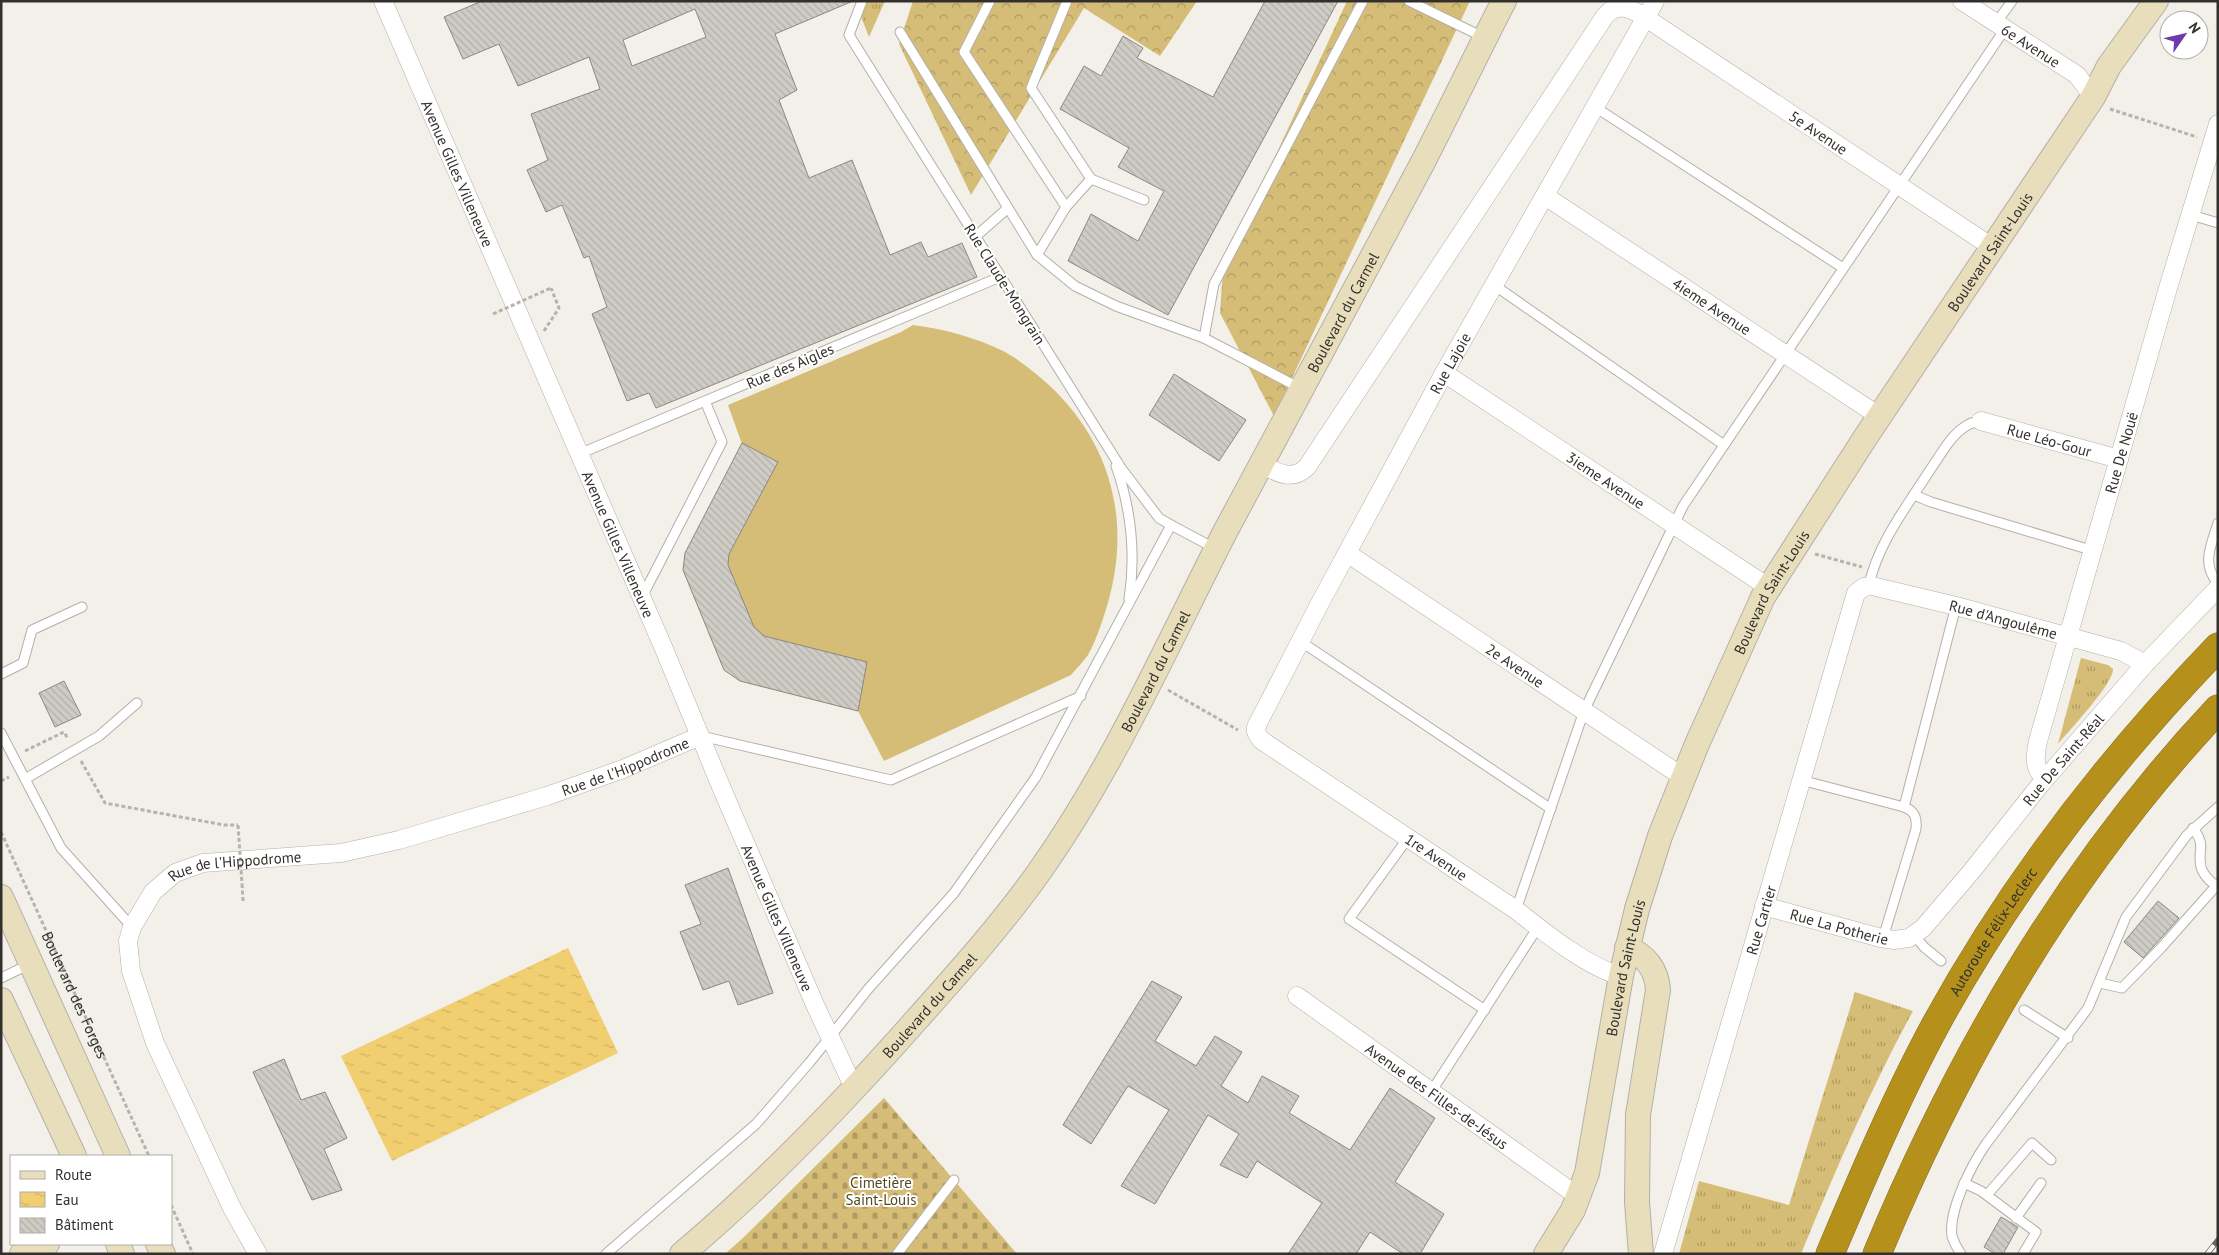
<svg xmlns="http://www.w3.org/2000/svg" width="2219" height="1255" viewBox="0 0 2219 1255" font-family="'PT Sans',sans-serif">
<defs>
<pattern id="grass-tufts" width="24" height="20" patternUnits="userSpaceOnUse" patternTransform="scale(1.25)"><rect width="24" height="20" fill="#d6bd77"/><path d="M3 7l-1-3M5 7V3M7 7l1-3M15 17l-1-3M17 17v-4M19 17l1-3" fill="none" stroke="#ae9a62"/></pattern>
<pattern id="forest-crowns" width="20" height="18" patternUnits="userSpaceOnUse" patternTransform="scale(1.25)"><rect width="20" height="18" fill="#d6bd77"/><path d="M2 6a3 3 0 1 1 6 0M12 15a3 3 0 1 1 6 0" fill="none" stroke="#ae9a62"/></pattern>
<pattern id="cemetery-stones" width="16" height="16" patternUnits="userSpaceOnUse" patternTransform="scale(1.25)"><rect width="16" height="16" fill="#d6bd77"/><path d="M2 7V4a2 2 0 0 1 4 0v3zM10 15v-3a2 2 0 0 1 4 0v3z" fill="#ae9a62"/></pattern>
<pattern id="water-ripples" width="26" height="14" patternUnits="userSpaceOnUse" patternTransform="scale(1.25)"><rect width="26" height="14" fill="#f1cf71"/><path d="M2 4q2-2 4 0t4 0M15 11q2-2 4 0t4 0" fill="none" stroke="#cfb262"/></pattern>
<pattern id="building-back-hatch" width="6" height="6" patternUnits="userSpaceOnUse" patternTransform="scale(1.25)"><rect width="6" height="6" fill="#ceccc4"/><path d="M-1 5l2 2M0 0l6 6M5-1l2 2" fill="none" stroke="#b1b0a9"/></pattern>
</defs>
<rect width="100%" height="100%" fill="#f2f0e8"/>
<g fill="url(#grass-tufts)">
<polygon points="855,1 885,1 869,37"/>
<path d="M2081,658L2108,665L2113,669C2114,683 2069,731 2058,744Z"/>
<path d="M1855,992L1913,1011C1870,1090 1835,1171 1801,1254H1679L1699,1181L1789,1205Z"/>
</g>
<g fill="url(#forest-crowns)">
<polygon points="913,1 1197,1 1160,56 1084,8 971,195 899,44"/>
<polygon points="1347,1 1470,1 1274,416 1220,313 1223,269"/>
</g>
<polygon fill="url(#cemetery-stones)" points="884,1098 1017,1254 725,1254 744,1237"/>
<path fill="#d6bd77" d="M913,325C944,329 974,337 1003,351C1019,359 1035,373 1049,385C1112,444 1132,523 1107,606C1102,622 1096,641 1088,655C1083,662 1076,669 1071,675L884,761L858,711L740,681L724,670L683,570L685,553L742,444L728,405L901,332Z"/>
<polygon fill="url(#water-ripples)" points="568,948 618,1053 392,1161 341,1056"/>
<g fill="url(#building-back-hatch)" stroke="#8b8881" fill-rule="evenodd">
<path d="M482,1H853L775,34L797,90L779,100L809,178L852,160L890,255L921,242L928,257L962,243L977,277L656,408L649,393L627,401L592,314L607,307L589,256L584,258L562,205L546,212L527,170L548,160L531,114L600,89L589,57L518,86L499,44L463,59L444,17ZM695,9L706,37L632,66L623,40Z"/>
<polygon points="1265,1 1338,1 1168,315 1068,261 1091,214 1138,241 1164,191 1118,167 1129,148 1060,109 1084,66 1101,76 1123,36 1143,48 1137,58 1213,97"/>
<polygon points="1174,374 1246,420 1219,461 1149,415"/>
<polygon points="742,443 778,462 729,554 728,565 754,627 764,636 867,662 858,711 740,681 724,670 683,570 685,553"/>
<polygon points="64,681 81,715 55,727 39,693"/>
<polygon points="728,868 773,993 738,1005 729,981 703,990 680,932 701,924 685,885"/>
<polygon points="2158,901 2179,918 2143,958 2124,942"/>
<polygon points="1152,981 1182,997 1155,1041 1196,1066 1215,1036 1242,1052 1221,1086 1248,1103 1262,1076 1299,1096 1289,1113 1350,1150 1390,1088 1435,1118 1395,1182 1444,1214 1420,1254 1403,1254 1370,1232 1356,1254 1288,1254 1322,1203 1257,1161 1247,1178 1220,1165 1239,1134 1208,1115 1155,1204 1121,1186 1169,1110 1128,1086 1091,1144 1063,1125"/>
<polygon points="284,1059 301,1100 325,1092 347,1138 324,1149 342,1190 312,1200 253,1072"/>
<polygon points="2001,1217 2018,1227 2003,1254 1995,1254 1984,1247"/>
</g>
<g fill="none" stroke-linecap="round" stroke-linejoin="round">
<defs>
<g id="lane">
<polyline points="862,1 849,35 1121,468 1159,518 1171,525"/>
<polyline points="990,1 964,52 1066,207"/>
<polyline points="1409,1 1485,38"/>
<polyline points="1996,23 2012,1"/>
<polyline points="900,32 1037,255 1075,286 1116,306 1204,338"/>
<polyline points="1595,107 1843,268"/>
<polyline points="1091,179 1144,200"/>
<polyline points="2191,215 2218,223"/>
<polyline points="975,237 1008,208"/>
<polyline points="1037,255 1066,207 1091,179 1031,88 1067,1"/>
<polyline points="1494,285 1724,445"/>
<polyline points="1300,388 1204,338 1214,284 1363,1"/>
<polyline points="579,454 1000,277"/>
<path d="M1116,466C1131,508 1136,555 1129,599"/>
<polyline points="1914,495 1931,502 2094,551"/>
<path d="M2218,523C2211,546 2201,563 2218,584"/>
<path d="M1869,585C1878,543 1907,506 1930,470C1940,456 1949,438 1963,428C1969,423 1974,422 1981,421"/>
<polyline points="642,597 722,442 705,401"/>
<polyline points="1300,641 1551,809"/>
<polyline points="1,674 23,663 32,630 82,607"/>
<polyline points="1,733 61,848 132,927"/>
<polyline points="701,736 891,780 1081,696"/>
<polyline points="25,779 99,736 137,703"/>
<polyline points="1801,780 1904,807 1956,606"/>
<polyline points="1408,838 1349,919 1485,1010"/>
<polyline points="1516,910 1584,711 1683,506 2005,29"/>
<polyline points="1915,936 1924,947 1941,961"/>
<path d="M1883,938L1916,829C1917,818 1915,811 1904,807"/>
<polyline points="1,978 30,964"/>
<path d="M2100,983L2122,988L2161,948L2216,886C2210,881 2203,875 2201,867C2197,849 2207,847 2193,828"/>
<polyline points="2024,1010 2068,1038"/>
<polyline points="1431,1092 1538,927"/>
<polyline points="1964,1183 1981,1191 2036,1232 2023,1254"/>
<polyline points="1987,1195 2032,1143 2051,1160"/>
<polyline points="2016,1218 2041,1183"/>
<polyline points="606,1254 756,1124 810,1062 869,988 954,893 1036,777 1171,525 1216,549"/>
<polyline points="897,1254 954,1180"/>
<path d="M1961,1254C1957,1248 1954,1243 1952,1236C1948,1211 1972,1164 1986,1144L2088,1008L2126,917L2187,835L2218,807"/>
</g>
<g id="street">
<path id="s2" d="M383,1L664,649L722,789L816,1007L854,1088"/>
<path id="s3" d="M1962,1L2077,75L2093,97"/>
<path id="s4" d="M1545,196L1879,416"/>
<path id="s5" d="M1444,373L1768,587"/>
<path id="s6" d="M1981,421L2119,459"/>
<path id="s7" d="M1261,464C1276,472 1292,482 1307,467L1605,16C1618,1 1632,9 1646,18L1992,247"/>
<path id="s8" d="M1347,553L1683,777"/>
<path id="s9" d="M2045,779C2033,768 2035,756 2038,741L2168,288L2218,124"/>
<path id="s10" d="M1764,906L1881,938L1894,940L1909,938L1923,928L1971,872L2040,785L2145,664L2218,588"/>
<path id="s11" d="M1621,976C1587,967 1544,932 1516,910L1261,740L1256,732V727L1320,603L1444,373L1655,1"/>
<path id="s12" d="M1297,996L1579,1197"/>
<path id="s13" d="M258,1254L232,1208L155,1043L131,971L128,941L132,927L153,892L175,873L203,863L341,853L399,840L547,796L623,769L700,736"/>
<path id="s14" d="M1663,1254L1856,593L1864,587L1872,586L1956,606L2121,651L2145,664"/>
</g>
<g id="secondary">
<polyline points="1,897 118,1156"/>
<path d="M1627,948C1645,955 1657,970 1658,990L1638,1115L1637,1202L1641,1254"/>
<polyline points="1,1000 74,1156"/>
<polyline points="118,1244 122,1254"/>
<polyline points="158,1244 163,1254"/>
<polyline points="22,1254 47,1244"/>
<path id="s15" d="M682,1254C767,1182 845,1101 918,1018C960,971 1003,923 1039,872C1114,766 1166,647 1225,532C1290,409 1357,287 1422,164C1450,110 1476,55 1504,1"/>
<path id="s16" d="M1546,1254L1573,1210L1587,1173L1621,976L1637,909L1660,836L1697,744L1763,597L1865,438L2093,97L2109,66L2156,1"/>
</g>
<g id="highway">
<path id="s17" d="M1830,1254C1863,1176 1896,1098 1936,1024C2012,885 2108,761 2218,647"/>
<path d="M1877,1254C1960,1054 2069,867 2218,709"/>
</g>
</defs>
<use href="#lane" stroke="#b3b0a9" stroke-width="11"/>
<use href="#street" stroke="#b3b0a9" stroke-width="19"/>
<use href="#secondary" stroke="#b3b0a9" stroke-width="26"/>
<use href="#highway" stroke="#876f22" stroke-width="29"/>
<g stroke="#b5b3ad" stroke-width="3" stroke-dasharray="4 2.5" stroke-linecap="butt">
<polyline points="2110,109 2197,137"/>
<polyline points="544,331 559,308 551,288"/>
<polyline points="1815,554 1862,567"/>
<polyline points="1168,690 1238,730"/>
<polyline points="25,751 64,732 68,739"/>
<polyline points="81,761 105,803 224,825 238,825"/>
<polyline points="1,781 9,777"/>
<path id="s1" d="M1,832L149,1156"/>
<polyline points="242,884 243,901"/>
<polyline points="171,1205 193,1254"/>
</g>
<use href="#lane" stroke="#fff" stroke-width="9"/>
<use href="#street" stroke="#fff" stroke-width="18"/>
<use href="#secondary" stroke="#e9debb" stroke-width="24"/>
<use href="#highway" stroke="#b5911c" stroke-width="28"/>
<defs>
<polyline id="rail" points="2207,1254 2218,1240"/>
</defs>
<use href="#rail" stroke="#676661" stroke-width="5.5"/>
<use href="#rail" stroke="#fff" stroke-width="4" stroke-dasharray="11" stroke-linecap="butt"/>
<g stroke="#b5b3ad" stroke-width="3" stroke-dasharray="4 2.5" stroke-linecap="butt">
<polyline points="493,314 551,288"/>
<polyline points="238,825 242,884"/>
</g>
</g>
<g text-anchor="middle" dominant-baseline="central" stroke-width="4" stroke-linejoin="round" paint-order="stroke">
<g font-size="15" fill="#31302d" stroke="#fff">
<text stroke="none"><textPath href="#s3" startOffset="82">6e Avenue</textPath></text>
<text stroke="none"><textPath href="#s7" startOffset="844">5e Avenue</textPath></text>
<text stroke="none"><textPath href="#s2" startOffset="188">Avenue Gilles Villeneuve</textPath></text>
<text stroke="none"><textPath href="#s16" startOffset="1110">Boulevard Saint-Louis</textPath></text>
<text transform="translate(1005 284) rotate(58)">Rue Claude-Mongrain</text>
<text stroke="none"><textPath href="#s4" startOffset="200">4ieme Avenue</textPath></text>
<text stroke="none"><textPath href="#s15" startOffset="1161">Boulevard du Carmel</textPath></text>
<text stroke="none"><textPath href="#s11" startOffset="858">Rue Lajoie</textPath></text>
<text transform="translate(790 366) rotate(-23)">Rue des Aigles</text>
<text stroke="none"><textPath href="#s6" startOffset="71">Rue Léo-Gour</textPath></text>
<text stroke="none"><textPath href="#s9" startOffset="341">Rue De Nouë</textPath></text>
<text stroke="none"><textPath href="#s5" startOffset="194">3ieme Avenue</textPath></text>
<text stroke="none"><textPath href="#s2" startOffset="592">Avenue Gilles Villeneuve</textPath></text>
<text stroke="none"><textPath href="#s16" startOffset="705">Boulevard Saint-Louis</textPath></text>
<text stroke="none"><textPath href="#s14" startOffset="842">Rue d'Angoulême</textPath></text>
<text stroke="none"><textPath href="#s8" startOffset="202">2e Avenue</textPath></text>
<text stroke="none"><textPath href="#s15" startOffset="756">Boulevard du Carmel</textPath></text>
<text stroke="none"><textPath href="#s10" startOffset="386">Rue De Saint-Réal</textPath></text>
<text stroke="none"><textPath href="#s13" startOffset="891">Rue de l'Hippodrome</textPath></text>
<text transform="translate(1436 857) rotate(34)">1re Avenue</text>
<text stroke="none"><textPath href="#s13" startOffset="486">Rue de l'Hippodrome</textPath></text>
<text stroke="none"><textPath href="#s2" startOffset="998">Avenue Gilles Villeneuve</textPath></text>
<text stroke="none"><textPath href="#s14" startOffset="348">Rue Cartier</textPath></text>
<text stroke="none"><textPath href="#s10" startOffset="78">Rue La Potherie</textPath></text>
<text stroke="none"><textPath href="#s17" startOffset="362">Autoroute Félix-Leclerc</textPath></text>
<text stroke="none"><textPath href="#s16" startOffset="300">Boulevard Saint-Louis</textPath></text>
<text stroke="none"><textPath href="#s1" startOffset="179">Boulevard des Forges</textPath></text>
<text stroke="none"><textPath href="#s15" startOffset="351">Boulevard du Carmel</textPath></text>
<text stroke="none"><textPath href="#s12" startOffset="172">Avenue des Filles-de-Jésus</textPath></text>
</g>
<g font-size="15" fill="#554720" stroke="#fff">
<text x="881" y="1182">Cimetière<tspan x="881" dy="17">Saint-Louis</tspan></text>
</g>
</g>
<rect width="2219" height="1255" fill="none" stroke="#31302d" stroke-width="5"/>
<rect x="10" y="1155" width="162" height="90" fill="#ffffff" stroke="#adacab"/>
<rect x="20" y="1171" width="25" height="8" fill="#e9debb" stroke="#adacab"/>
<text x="55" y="1180" font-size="15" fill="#31302d">Route</text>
<rect x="20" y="1192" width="25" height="15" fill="url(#water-ripples)" stroke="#adacab"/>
<text x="55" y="1205" font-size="15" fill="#31302d">Eau</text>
<rect x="20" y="1218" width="25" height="15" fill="url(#building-back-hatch)" stroke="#adacab"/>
<text x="55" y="1230" font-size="15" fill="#31302d">Bâtiment</text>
<g transform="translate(2184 35) rotate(56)"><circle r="24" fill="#ffffff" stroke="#adacab"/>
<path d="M0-4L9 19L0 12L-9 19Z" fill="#6f3ab0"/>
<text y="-8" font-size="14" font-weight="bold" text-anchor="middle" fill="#31302d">N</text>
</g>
</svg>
